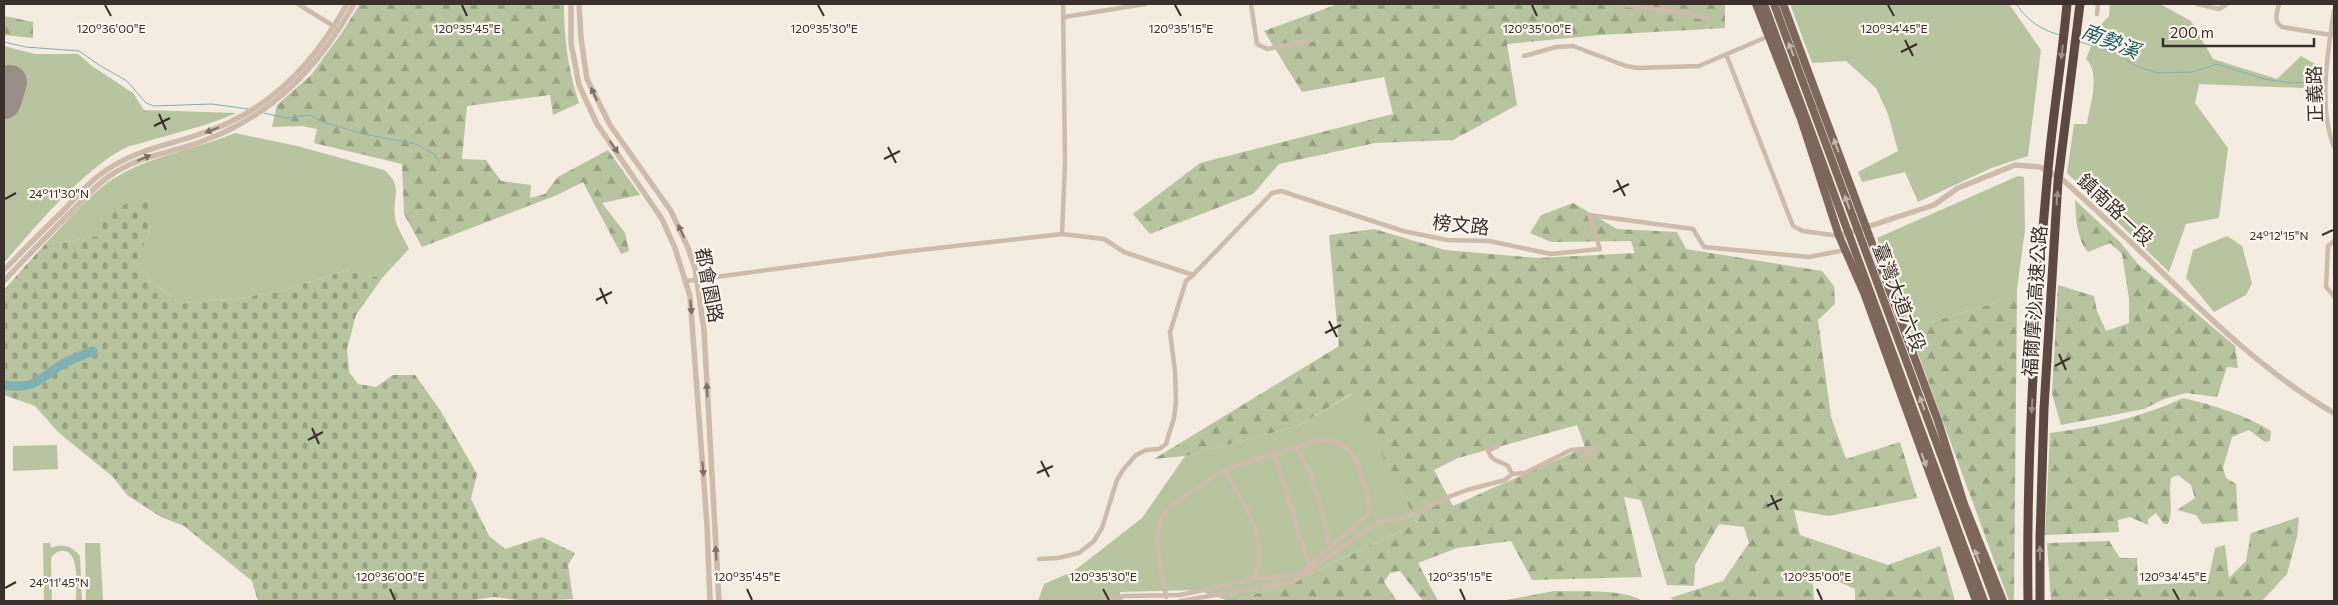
<svg xmlns="http://www.w3.org/2000/svg" width="2338" height="605" viewBox="0 0 2338 605" font-family="Commissioner,'Noto Sans TC',sans-serif">
<defs>
<pattern id="forest-firs" width="22" height="20" patternUnits="userSpaceOnUse" patternTransform="scale(1.25)"><rect width="22" height="20" fill="#b8c4a0"/><path d="M5 1l3.5 6h-7zM16 11l3.5 6h-7z" fill="#97a083"/></pattern>
<pattern id="cemetery-stones" width="16" height="16" patternUnits="userSpaceOnUse" patternTransform="scale(1.25)"><rect width="16" height="16" fill="#b8c4a0"/><path d="M2 7V4a2 2 0 0 1 4 0v3zM10 15v-3a2 2 0 0 1 4 0v3z" fill="#97a083"/></pattern>
</defs>
<rect width="100%" height="100%" fill="#f4ebe1"/>
<g fill="#b8c4a0">
<polygon points="1790,4 2009,4 2041,50 2028,156 1994,167 1918,202 1905,172 1862,182 1858,172 1898,151 1888,114 1876,88 1846,61 1812,63"/>
<path d="M2110,4H2160L2191,21L2213,59L2277,79L2301,56L2317,65L2303,88L2199,84L2195,103L2228,148L2219,218L2186,224L2169,272L2067,173L2074,124H2087C2090,104 2101,74 2086,59L2098,28L2109,16Z"/>
<path d="M4,46L35,54H78L92,66L133,93L144,110L236,113C208,126 178,132 148,141C140,144 130,145 123,149C82,171 34,228 4,263Z"/>
<path d="M235,133L297,146L384,170C404,187 392,196 395,217C396,227 405,240 409,249L382,278L345,271L283,290L236,299L199,300L182,304L151,282L137,261L153,223L100,236L44,245C64,225 90,193 113,179C151,155 195,150 235,133Z"/>
<polygon points="2018,176 2024,177 2025,230 2017,289 1998,302 1909,329 1877,238"/>
<polygon points="2227,236 2242,246 2252,283 2246,295 2214,312 2186,278 2193,250"/>
<polygon points="1352,394 1417,523 1295,581 1235,601 1229,601 1197,590 1120,592 1122,601 1038,601 1044,584 1074,571 1142,518 1185,456 1298,426"/>
<polygon points="57,445 58,469 13,471 13,446"/>
<path d="M43,543H50L51,548C64,543 71,546 80,556L82,601H76C76,589 80,552 64,551C58,550 54,554 51,558L52,601H44Z"/>
<polygon points="85,543 100,543 103,601 86,601"/>
</g>
<g fill="url(#forest-firs)" fill-rule="evenodd">
<path d="M360,4H564C564,38 568,70 579,103L553,115L550,95L467,106L462,159L486,160L501,181L531,185L530,198L545,194L558,177L608,150L640,195L602,203L625,233L629,251L621,254L583,182L557,195L422,247L404,214L402,164L314,143L317,129L302,126L272,127L277,105L311,75L341,34Z"/>
<polygon points="1338,4 1725,4 1725,28 1601,35 1507,44 1517,105 1453,140 1375,143 1279,164 1253,194 1150,234 1133,214 1200,163 1393,114 1384,77 1302,92 1264,31"/>
<polygon points="4,16 33,22 33,38 4,35"/>
<path d="M2075,200L2120,242L2138,264L2235,346L2238,368L2227,367L2217,397L2186,393L2164,399L2144,409L2061,425L2052,394L2058,285L2094,296L2097,311L2106,331L2129,323V299L2122,254L2110,243L2088,252C2076,238 2076,217 2075,200Z"/>
<path d="M1573,203L1617,229L1677,232L1686,249L1822,271L1834,286L1835,304L1818,320L1831,417L1846,459L1900,442L1917,498L1829,516L1794,510L1800,535L1888,565L1940,546L1955,601H1855V589L1824,575L1813,584L1814,601H1676L1670,598L1723,581L1749,543L1744,527L1719,524L1695,565L1694,586L1667,585L1641,500L1624,497L1642,577L1532,580L1511,541L1457,548L1418,563L1438,601H1423L1400,571L1390,573L1384,582L1397,601H1235L1295,581L1417,523L1351,394L1298,426L1185,456L1154,459L1339,346L1329,235L1374,229L1445,250L1538,258L1635,253L1631,241L1551,242L1530,233L1541,215ZM1577,425L1585,447C1542,468 1497,485 1453,506L1434,470L1458,458Z"/>
<polygon points="2017,287 2014,601 2009,601 1909,329 1998,302"/>
<path d="M2183,398C2213,405 2245,415 2271,431L2270,441L2265,442L2249,430L2232,437L2223,468L2226,478L2236,484L2238,521L2202,524L2196,515L2177,510L2195,498L2191,485L2178,475L2171,478C2168,494 2174,510 2168,524H2164L2156,513L2148,519V525L2130,517L2118,520L2119,532L2045,535L2050,433C2096,427 2141,418 2183,398Z"/>
<polygon points="2299,517 2297,537 2287,574 2262,601 2109,601 2107,599 2100,601 2051,601 2047,543 2109,541 2120,558 2137,558 2138,585 2208,582 2215,548 2225,545 2229,578 2246,561 2251,533"/>
<path d="M1554,591C1579,592 1621,588 1643,601H1501Z"/>
</g>
<polygon fill="url(#cemetery-stones)" points="129,202 148,202 153,223 137,261 151,282 182,304 199,300 236,299 283,290 345,271 382,278 356,315 347,349 349,372 358,384 376,387 393,375 415,375 440,410 477,474 471,499 489,536 505,549 542,537 575,553 568,565 573,599 528,601 494,597 466,601 258,601 252,581 184,526 161,517 127,495 113,477 58,432 35,406 4,395 4,290 44,245 99,236 101,218"/>
<g fill="none" stroke-linecap="round" stroke-linejoin="round">
<g stroke="#7fb0b2" stroke-width="1">
<path d="M2012,4L2017,5C2028,21 2041,30 2060,35"/>
<polyline points="4,42 26,47 79,51 99,65 127,81 146,103 154,106 212,104 248,109"/>
<polyline points="2080,42 2114,52 2136,66 2158,73 2192,72 2217,64 2264,79 2290,83 2323,81"/>
<polyline points="264,113 287,118 310,115 323,122 364,134 415,144 434,154 440,163"/>
</g>
<path stroke="#7fb0b2" stroke-width="9" d="M4,385C33,390 38,380 61,365C70,359 83,355 93,351"/>
<polyline stroke="#988e86" stroke-width="34" points="4,102 10,82"/>
<g stroke="#cdbbac" stroke-width="4.5">
<polyline points="298,4 335,27"/>
<polyline points="1251,4 1257,44 1267,49 1311,40"/>
<polyline points="1619,4 1690,14 1708,19"/>
<polyline points="2197,4 2219,9 2227,4"/>
<path d="M2279,4C2277,13 2273,21 2282,27L2331,35"/>
<path d="M2334,10C2328,51 2318,107 2334,147"/>
<polyline points="2097,14 2098,4"/>
<polyline points="1064,17 1145,4"/>
<polyline points="1726,54 1793,226 1803,231 1839,236"/>
<polyline points="1524,56 1556,47 1573,46 1626,66 1638,68 1699,66 1769,36"/>
<polyline points="1062,234 1104,239 1124,252 1193,275 1272,193 1281,191 1403,231 1447,240 1489,241 1551,254 1600,249 1589,215 1693,229 1704,247 1809,257 1845,250"/>
<polyline points="2334,241 2328,246 2326,287 2334,296"/>
<polyline points="686,281 902,252 1062,234 1065,163 1063,4"/>
<polyline points="1295,446 1311,475 1322,511 1330,549"/>
<path d="M1498,446L1488,451C1492,462 1499,460 1508,466L1512,474"/>
<polyline points="1274,452 1309,566"/>
<path d="M1224,470C1242,500 1273,544 1253,579"/>
<polyline points="1039,559 1058,558 1079,553 1094,541 1102,528 1117,480 1123,470 1136,455 1146,450 1159,449 1166,444 1174,418 1176,402 1175,371 1170,332 1186,281 1193,275"/>
<path d="M1106,601L1125,596L1180,595L1253,579L1285,576L1302,572L1368,514C1372,502 1367,495 1364,484C1355,456 1351,440 1318,440L1224,470L1170,506C1147,528 1162,568 1166,597"/>
<polyline points="1180,601 1293,582 1377,523 1416,514 1443,499 1467,490 1505,480 1512,474 1525,473 1571,450 1596,448 1582,457"/>
</g>
<g stroke="#cdbbac" stroke-width="5.5">
<polyline points="571,4 571,43 579,85 597,124 662,219 675,248 690,296 707,525 710,601"/>
<polyline points="579,4 581,38 587,79 610,125 671,211 688,248 695,268 704,330 719,601"/>
<path d="M1839,236L1934,205L1958,188L2015,165L2040,167L2062,179C2088,203 2114,226 2140,251C2200,309 2261,371 2334,413"/>
<path d="M4,270C24,250 43,230 63,211C77,196 91,180 108,169C139,149 166,146 200,134C267,113 314,64 347,4"/>
<path d="M4,281C25,258 47,236 70,213C82,201 94,187 108,177C141,154 169,154 203,141C273,115 318,68 354,4"/>
</g>
<g stroke="#7d675c" stroke-width="8">
<polyline points="1756,4 1801,119 1839,236 1864,293 1976,601"/>
<polyline points="1764,4 1984,601"/>
<polyline points="1774,4 1995,601"/>
<polyline points="1783,4 1938,421 1964,504 2003,601"/>
</g>
<g stroke="#5c4a42" stroke-width="9">
<path d="M2028,601C2026,457 2035,313 2048,170C2053,114 2062,59 2067,4"/>
<polyline points="2040,601 2040,539 2044,408 2058,181 2080,4"/>
</g>
</g>
<defs><path id="oneway-solid" d="M-6-.8H1V-3.2L6.5 0L1 3.2V.8H-6Z" transform="scale(1.25)"/></defs>
<g fill="#c2b5ac">
<use href="#oneway-solid" transform="translate(1791 49) rotate(-111)"/>
<use href="#oneway-solid" transform="translate(1836 145) rotate(-109)"/>
<use href="#oneway-solid" transform="translate(1847 202) rotate(-110)"/>
<use href="#oneway-solid" transform="translate(1922 403) rotate(-110)"/>
<use href="#oneway-solid" transform="translate(1924 460) rotate(70)"/>
<use href="#oneway-solid" transform="translate(1977 556) rotate(-111)"/>
</g>
<g fill="#9c8e87">
<use href="#oneway-solid" transform="translate(2062 52) rotate(97)"/>
<use href="#oneway-solid" transform="translate(2057 198) rotate(-86)"/>
<use href="#oneway-solid" transform="translate(2032 406) rotate(93)"/>
<use href="#oneway-solid" transform="translate(2040 553) rotate(-91)"/>
</g>
<g fill="#7d6f65">
<use href="#oneway-solid" transform="translate(594 94) rotate(-115)"/>
<use href="#oneway-solid" transform="translate(212 130) rotate(159)"/>
<use href="#oneway-solid" transform="translate(614 147) rotate(55)"/>
<use href="#oneway-solid" transform="translate(144 158) rotate(-23)"/>
<use href="#oneway-solid" transform="translate(681 231) rotate(-115)"/>
<use href="#oneway-solid" transform="translate(691 307) rotate(85)"/>
<use href="#oneway-solid" transform="translate(707 390) rotate(-93)"/>
<use href="#oneway-solid" transform="translate(703 469) rotate(85)"/>
<use href="#oneway-solid" transform="translate(716 553) rotate(-93)"/>
</g>
<path fill="none" stroke="#3b302b" stroke-width="2" d="M105,5L111,16M462,5L467,16M818,5L824,16M1175,5L1181,16M1532,5L1537,16M1888,5L1894,16M1905,40L1913,56M1901,52L1917,44M159,114L166,130M154,126L170,118M888,147L896,163M884,159L900,151M1617,180L1625,196M1613,192L1629,184M5,199L16,193M2322,235L2333,230M600,288L607,304M596,300L612,292M1329,321L1337,337M1325,333L1341,325M2059,354L2066,370M2055,366L2070,358M312,428L319,444M308,440L323,432M1041,461L1049,477M1037,473L1053,466M1771,495L1778,510M1767,506L1782,499M5,588L16,582M390,589L395,600M747,589L752,600M1103,589L1109,600M1460,589L1465,600M1817,589L1822,600M2173,589L2179,600"/>
<g text-anchor="middle" dominant-baseline="central" stroke-width="4.5" stroke-linejoin="round" paint-order="stroke">
<g font-size="19" fill="#3b302b" stroke="#fbf5ee">
<text transform="translate(2314 94) rotate(-92)">正義路</text>
<text transform="translate(2116 209) rotate(43)">鎮南路一段</text>
<text transform="translate(1461 224) rotate(6)">榜文路</text>
<text transform="translate(710 285) rotate(79)">都會園路</text>
<text transform="translate(1900 297) rotate(69)">臺灣大道六段</text>
<text transform="translate(2034 301) rotate(-86)">福爾摩沙高速公路</text>
</g>
<g font-size="20" font-style="italic" fill="#1f5a5e" stroke="#fbf5ee">
<text transform="translate(2111 40) rotate(22)">南勢溪</text>
</g>
</g>
<g font-size="12" text-anchor="middle" fill="#3b302b" stroke="#fbf5ee" stroke-width="4.5" stroke-linejoin="round" paint-order="stroke">
<text x="467" y="33">120°35'45"E</text>
<text x="1181" y="33">120°35'15"E</text>
<text x="111" y="33">120°36'00"E</text>
<text x="824" y="33">120°35'30"E</text>
<text x="1537" y="33">120°35'00"E</text>
<text x="1894" y="33">120°34'45"E</text>
<text x="59" y="198">24°11'30"N</text>
<text x="2279" y="240">24°12'15"N</text>
<text x="390" y="581">120°36'00"E</text>
<text x="747" y="581">120°35'45"E</text>
<text x="1103" y="581">120°35'30"E</text>
<text x="1460" y="581">120°35'15"E</text>
<text x="1817" y="581">120°35'00"E</text>
<text x="2173" y="581">120°34'45"E</text>
<text x="59" y="587">24°11'45"N</text>
</g>
<rect width="2338" height="605" fill="none" stroke="#3b302b" stroke-width="10"/>
<path d="M2163 38v8h151v-8" fill="none" stroke="#3b302b" stroke-width="2.5"/>
<text x="2170" y="38" font-size="15" fill="#3b302b" stroke="#fbf5ee" stroke-width="4" paint-order="stroke">200 m</text>
</svg>
